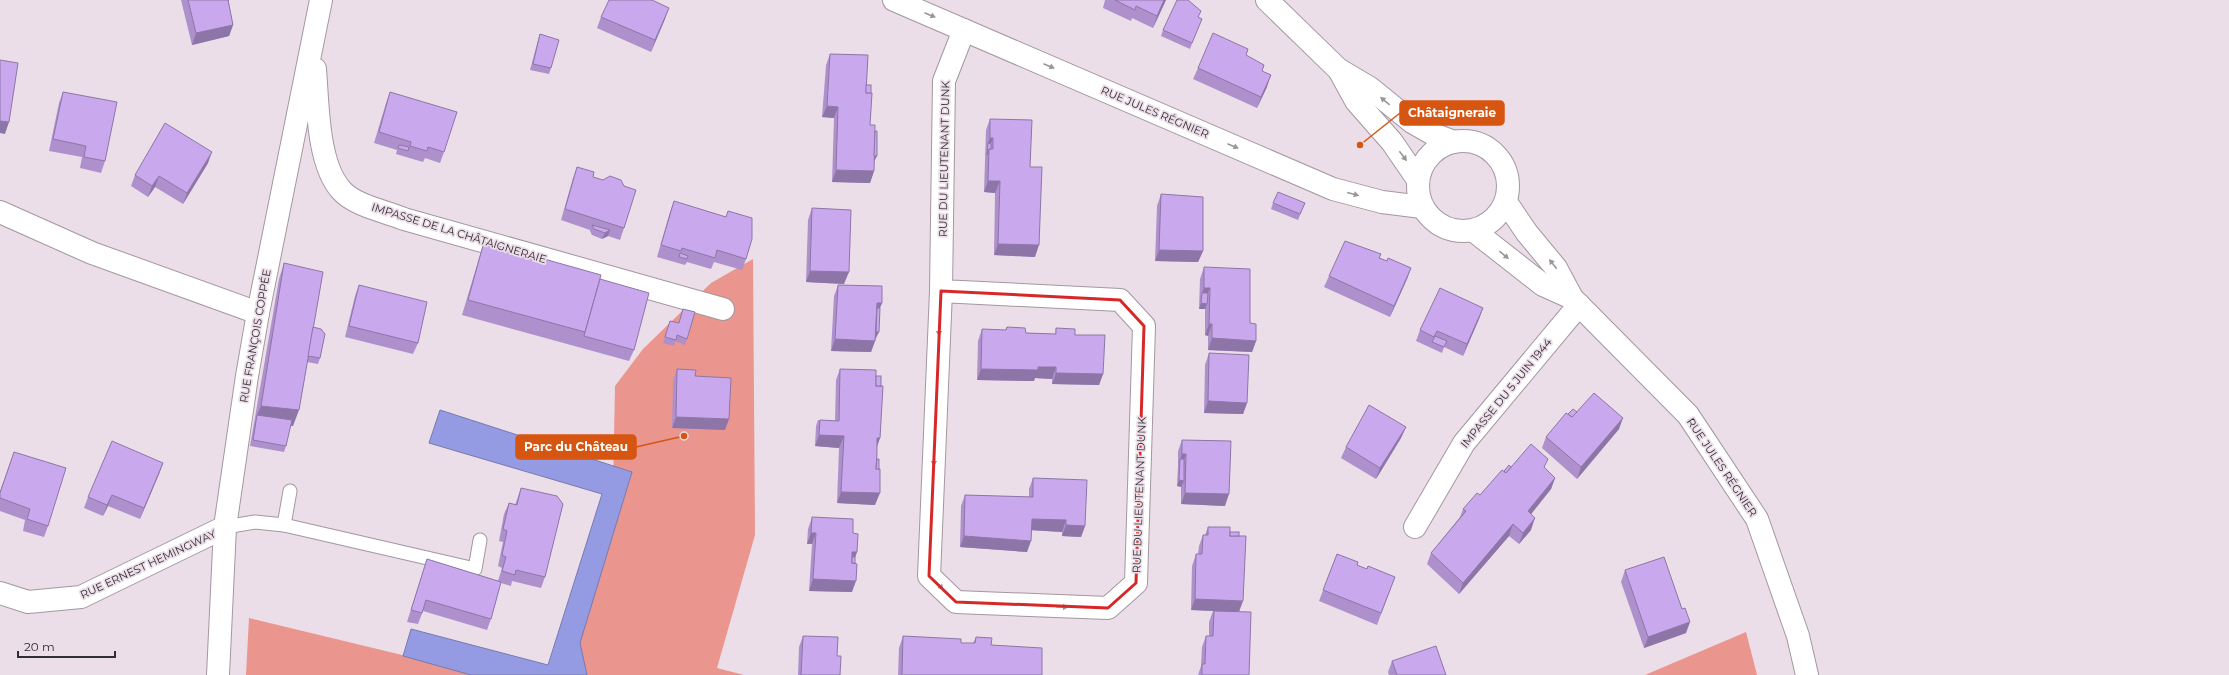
<svg xmlns="http://www.w3.org/2000/svg" width="2229" height="675" viewBox="0 0 2229 675" font-family="Montserrat,sans-serif">
<rect width="100%" height="100%" fill="#ebdee8"/>
<g fill="#ea958d">
<polygon points="753,259 755,535 717,668 744,675 554,675 613,486 615,386 643,349 711,283"/>
<polygon points="249,618 485,675 246,675"/>
<polygon points="1746,632 1757,675 1645,675"/>
</g>
<polygon fill="#959be3" stroke="#777aae" points="440,410 632,472 580,643 587,675 471,675 403,656 411,629 548,665 602,494 429,443"/>
<g fill="none" stroke-linecap="round" stroke-linejoin="round">
<defs>
<g id="service">
<polyline points="284,525 290,491"/>
<polyline points="225,527 255,522 284,525 475,569 480,540"/>
</g>
<g id="minor">
<polyline points="894,0 1333,189 1382,202 1422,207"/>
<path d="M315,69C318,103 317,163 341,190C355,206 385,211 404,219L723,309"/>
<polyline points="0,212 92,253 258,313"/>
<polyline points="941,291 1120,300 1144,326 1136,583 1108,608 956,602 929,576 941,291 944,81 964,30"/>
<polyline points="1415,527 1464,443 1579,305"/>
<polyline points="0,593 28,602 81,597 225,527"/>
<polyline points="218,675 225,527 247,376 258,313 321,0"/>
</g>
<g id="tertiary">
<polyline points="1267,0 1338,69 1370,88 1412,122 1433,134 1454,142"/>
<polyline points="1339,70 1356,101 1392,142 1418,180"/>
<circle cx="1463" cy="186" r="45"/>
<polyline points="1506,202 1527,233 1556,268 1572,298 1688,415 1757,519 1798,636 1807,675"/>
<polyline points="1474,231 1543,285 1572,298"/>
</g>
</defs>
<use href="#service" stroke="#a397a1" stroke-width="15"/>
<use href="#minor" stroke="#a397a1" stroke-width="24"/>
<use href="#tertiary" stroke="#a397a1" stroke-width="24"/>
<use href="#service" stroke="#fff" stroke-width="13"/>
<use href="#minor" stroke="#fff" stroke-width="22"/>
<use href="#tertiary" stroke="#fff" stroke-width="22"/>
</g>
<g fill="#ae90cd">
<polygon points="181,0 229,0 229,4 233,25 229,36 192,45"/>
<polygon points="1105,0 1166,0 1153,28 1132,18 1131,21 1103,8"/>
<polygon points="601,17 665,19 651,52 597,28"/>
<polygon points="1198,17 1199,25 1190,49 1161,36 1163,30"/>
<polygon points="540,34 551,68 549,74 530,70 538,40"/>
<polygon points="1248,49 1246,56 1262,71 1267,87 1257,108 1193,79 1198,68"/>
<polygon points="830,54 866,85 874,162 874,171 870,183 832,182 834,118 822,117 826,65"/>
<polygon points="63,92 105,161 101,173 80,168 82,157 49,151 59,103"/>
<polygon points="390,92 444,152 440,163 425,158 423,162 406,157 396,154 397,150 374,143 386,103"/>
<polygon points="990,119 1030,167 1035,257 994,255 995,193 984,192 986,130"/>
<polygon points="208,163 183,204 155,187 148,197 131,186 135,175"/>
<polygon points="577,167 593,177 624,228 620,240 608,236 602,239 592,235 590,231 590,230 561,220 573,178"/>
<polygon points="1161,194 1203,251 1198,262 1155,261 1157,206"/>
<polygon points="674,201 746,259 742,270 714,262 711,269 687,262 685,265 657,257 670,212"/>
<polygon points="1273,203 1305,203 1298,220 1271,209"/>
<polygon points="812,208 844,284 806,282 808,220"/>
<polygon points="484,242 600,279 634,350 629,361 462,315 479,258"/>
<polygon points="1381,254 1379,258 1387,261 1411,268 1407,279 1390,317 1324,287 1329,276"/>
<polygon points="284,263 313,327 320,358 318,364 307,362 293,426 290,426 286,446 284,452 250,446 279,279"/>
<polygon points="1204,267 1250,323 1256,341 1252,352 1208,350 1208,336 1205,335 1205,309 1199,309 1200,279"/>
<polygon points="359,285 418,343 413,354 345,337 355,296"/>
<polygon points="838,285 882,303 880,308 876,338 875,341 871,352 831,351 834,296"/>
<polygon points="1483,308 1479,319 1463,356 1444,347 1442,353 1416,341 1420,330"/>
<polygon points="683,309 687,339 685,345 675,341 674,346 663,343 670,321 679,323"/>
<polygon points="1007,327 1026,333 1055,334 1056,328 1075,334 1103,374 1099,385 1052,384 1052,379 1035,378 1034,381 977,380 978,341 982,329 1005,330"/>
<polygon points="1209,353 1247,403 1243,414 1204,413 1205,365"/>
<polygon points="677,369 695,375 725,430 672,428 673,381"/>
<polygon points="840,369 876,376 880,438 877,447 875,505 837,503 839,448 815,446 816,426 818,420 835,421 836,380"/>
<polygon points="1577,412 1619,429 1577,479 1542,448 1546,437 1568,414"/>
<polygon points="1406,427 1401,438 1376,479 1341,458 1346,447"/>
<polygon points="1182,440 1225,506 1181,504 1181,487 1177,486 1178,465 1178,451"/>
<polygon points="14,452 48,526 44,537 23,531 25,520 0,511 0,491"/>
<polygon points="163,463 159,474 140,519 108,506 103,516 84,508 88,497"/>
<polygon points="1511,467 1545,468 1555,478 1551,489 1531,514 1531,530 1519,544 1509,536 1459,594 1427,564 1431,553 1460,517 1463,509 1480,495 1504,471"/>
<polygon points="1033,478 1085,526 1081,537 1062,536 1062,532 1031,530 1027,552 960,547 961,506 965,495 1029,497 1029,489"/>
<polygon points="521,488 545,577 541,588 512,581 511,586 501,583 491,619 487,630 423,611 418,624 407,622 427,559 498,581 502,568 498,566 503,542 499,541 504,514 509,503 515,505"/>
<polygon points="812,517 853,533 857,552 855,557 852,592 809,591 812,544 807,544 808,529"/>
<polygon points="1208,527 1230,532 1239,612 1249,675 1198,675 1201,666 1202,647 1206,636 1209,636 1209,622 1213,611 1191,610 1192,566 1196,554 1198,554 1199,546 1203,535 1205,535"/>
<polygon points="1337,554 1357,565 1391,588 1377,625 1319,601"/>
<polygon points="1625,570 1682,609 1686,633 1644,648 1621,582"/>
<polygon points="803,636 840,675 798,675 799,647"/>
<polygon points="903,636 961,643 973,643 976,637 991,645 1042,675 898,675 899,648"/>
<polygon points="1392,661 1446,675 1389,675 1388,672"/>
</g>
<g fill="#8d76a7">
<polygon points="1164,0 1166,0 1153,28 1157,16"/>
<polygon points="669,8 665,19 651,52 655,40"/>
<polygon points="233,25 229,36 192,45 196,33"/>
<polygon points="1271,75 1267,87 1257,108 1261,97"/>
<polygon points="827,106 838,107 834,118 822,117"/>
<polygon points="0,121 9,122 5,134 0,133"/>
<polygon points="990,138 993,138 989,149 988,143"/>
<polygon points="212,152 208,163 183,204 187,193"/>
<polygon points="872,156 877,156 874,162 870,162"/>
<polygon points="836,170 874,171 870,183 832,182"/>
<polygon points="159,176 155,187 148,197 152,186"/>
<polygon points="988,181 1000,181 995,193 984,192"/>
<polygon points="610,230 608,236 602,239 605,233"/>
<polygon points="998,244 1039,245 1035,257 994,255"/>
<polygon points="1159,250 1203,251 1198,262 1155,261"/>
<polygon points="1411,268 1407,279 1390,317 1394,306"/>
<polygon points="810,271 849,272 844,284 806,282"/>
<polygon points="1204,288 1210,288 1205,299 1202,293 1200,299"/>
<polygon points="877,303 882,303 877,314 875,314"/>
<polygon points="1201,303 1207,304 1205,309 1199,309"/>
<polygon points="1483,308 1479,319 1463,356 1467,344"/>
<polygon points="1209,324 1212,324 1208,336 1205,335"/>
<polygon points="874,332 879,332 876,338 872,338"/>
<polygon points="1212,338 1256,341 1252,352 1208,350"/>
<polygon points="835,339 875,341 871,352 831,351"/>
<polygon points="1038,367 1056,367 1052,379 1035,378 1034,381 977,380 981,369"/>
<polygon points="1056,373 1103,374 1099,385 1052,384"/>
<polygon points="1208,401 1247,403 1243,414 1204,413"/>
<polygon points="261,406 299,410 293,426 256,421 257,415"/>
<polygon points="676,417 729,419 725,430 672,428"/>
<polygon points="1623,418 1619,429 1577,479 1581,467"/>
<polygon points="1406,427 1401,438 1376,479 1380,468"/>
<polygon points="819,435 844,436 839,448 815,446"/>
<polygon points="877,438 880,438 876,449"/>
<polygon points="1182,454 1186,454 1182,465 1180,459 1178,465"/>
<polygon points="163,463 159,474 140,519 144,508"/>
<polygon points="1555,478 1551,489 1524,523 1528,511"/>
<polygon points="1179,480 1184,481 1181,487 1177,486"/>
<polygon points="841,492 880,493 875,505 837,503"/>
<polygon points="1185,493 1229,494 1225,506 1181,504"/>
<polygon points="112,495 108,506 103,516 107,505"/>
<polygon points="1535,518 1531,530 1519,544 1523,533"/>
<polygon points="1032,519 1066,520 1062,532 1028,530"/>
<polygon points="1513,524 1509,536 1459,594 1463,583"/>
<polygon points="1066,525 1085,526 1081,537 1062,536"/>
<polygon points="811,533 816,533 812,544 807,544"/>
<polygon points="964,536 1031,541 1027,552 960,547"/>
<polygon points="852,552 857,552 853,563 850,563"/>
<polygon points="813,579 856,581 852,592 809,591"/>
<polygon points="1195,599 1243,601 1239,612 1191,610"/>
<polygon points="1690,622 1686,633 1644,648 1648,637"/>
</g>
<g fill="#caa8ee" stroke="#8d76a7">
<polygon points="188,0 228,0 233,25 196,33"/>
<polygon points="609,0 652,0 669,8 655,40 601,17"/>
<polygon points="1115,0 1164,0 1157,16 1136,6 1135,10"/>
<polygon points="1177,0 1188,0 1201,11 1198,17 1202,19 1192,43 1163,30"/>
<polygon points="1213,33 1248,49 1246,55 1264,65 1262,71 1271,75 1261,97 1198,68"/>
<polygon points="540,34 559,40 551,68 533,64"/>
<polygon points="830,54 868,55 866,93 872,93 870,125 875,125 874,171 836,170 838,107 827,106"/>
<polygon points="0,60 18,63 9,122 0,121"/>
<rect x="866" y="85" width="5" height="8"/>
<polygon points="63,92 117,102 105,161 84,157 86,146 53,139"/>
<polygon points="390,92 457,112 444,152 428,147 427,151 410,146 411,142 379,132"/>
<polygon points="990,119 1032,120 1030,167 1042,167 1039,245 998,244 1000,181 988,181 989,149 993,149 993,138 990,138"/>
<polygon points="165,123 212,152 187,193 159,176 152,186 135,175"/>
<polygon points="875,131 877,131 877,156 874,156"/>
<polygon points="988,143 991,144 991,149 989,149 987,155"/>
<polygon points="399,145 409,147 408,151 398,148"/>
<polygon points="577,167 594,172 593,177 603,180 610,176 621,180 624,186 636,190 624,228 565,209"/>
<polygon points="1278,192 1305,203 1300,214 1273,203"/>
<polygon points="1161,194 1203,197 1203,251 1159,250"/>
<polygon points="674,201 726,217 728,211 752,218 752,239 746,259 717,250 715,258 682,248 681,251 661,245"/>
<polygon points="812,208 851,210 849,272 810,271"/>
<polygon points="592,225 610,230 605,233 594,229"/>
<polygon points="1345,241 1381,254 1379,258 1387,261 1388,258 1411,268 1394,306 1329,276"/>
<polygon points="484,242 601,275 585,332 468,300"/>
<polygon points="680,253 688,256 687,259 679,257"/>
<polygon points="284,263 323,272 299,410 261,406"/>
<polygon points="1204,267 1250,269 1250,323 1256,324 1256,341 1212,338 1212,324 1209,324 1210,288 1204,288"/>
<polygon points="600,279 649,293 634,350 584,336"/>
<polygon points="359,285 427,302 418,343 349,326"/>
<polygon points="838,285 882,286 882,303 877,303 875,341 835,339"/>
<polygon points="1440,288 1483,308 1467,344 1437,331 1434,337 1420,330"/>
<polygon points="1202,293 1208,293 1207,304 1201,303"/>
<polygon points="877,308 880,308 879,332 876,332"/>
<polygon points="683,309 695,312 687,339 677,335 676,340 665,337 670,321 679,323"/>
<polygon points="313,327 321,329 325,334 320,358 308,356"/>
<polygon points="1007,327 1025,328 1026,333 1056,334 1056,328 1075,329 1075,335 1105,335 1103,374 1056,373 1056,367 1038,367 1038,370 981,369 982,329 1006,330"/>
<polygon points="1435,336 1447,341 1444,347 1432,342"/>
<polygon points="1209,353 1249,355 1247,403 1208,401"/>
<polygon points="677,369 696,370 695,376 731,378 729,419 676,417"/>
<polygon points="840,369 876,370 876,386 883,386 880,438 877,438 877,453 876,469 880,469 880,493 841,492 844,436 819,435 820,420 839,421"/>
<rect x="876" y="376" width="5" height="10"/>
<polygon points="1594,393 1623,418 1581,467 1546,437 1566,413 1572,417"/>
<polygon points="1369,405 1406,427 1380,468 1346,447"/>
<polygon points="1573,409 1577,412 1572,417 1568,414"/>
<polygon points="257,415 292,420 286,446 253,440"/>
<polygon points="1182,440 1231,441 1229,494 1185,493 1186,454 1182,454"/>
<polygon points="112,441 163,463 144,508 112,495 107,505 88,497"/>
<polygon points="1531,444 1548,459 1544,467 1555,478 1528,511 1535,518 1523,533 1513,524 1463,583 1431,553 1466,511 1463,509 1477,493 1480,495 1502,470 1506,473"/>
<polygon points="14,452 66,468 48,526 27,519 30,509 0,498 0,493"/>
<polygon points="877,459 879,459 879,469 876,469"/>
<polygon points="1180,459 1184,459 1184,481 1179,480"/>
<polygon points="1509,465 1511,467 1506,473 1504,471"/>
<polygon points="1033,478 1087,480 1085,526 1066,525 1066,520 1032,519 1031,541 964,536 965,495 1033,497"/>
<polygon points="521,488 557,496 563,504 545,577 516,570 515,575 502,571 506,557 502,555 507,531 503,529 509,503 517,505"/>
<polygon points="812,517 853,519 853,533 858,534 857,552 852,552 852,563 857,564 856,581 813,579 816,533 811,533"/>
<polygon points="1208,527 1230,527 1230,536 1246,536 1243,601 1195,599 1196,554 1202,554 1203,535 1208,535"/>
<rect x="1230" y="532" width="9" height="4"/>
<polygon points="1337,554 1358,562 1357,565 1367,569 1368,566 1395,577 1381,613 1323,590"/>
<rect x="852" y="557" width="3" height="6"/>
<polygon points="1664,557 1682,609 1685,608 1690,622 1648,637 1625,570"/>
<polygon points="427,559 501,582 491,619 426,600 422,613 411,610"/>
<polygon points="1214,611 1251,612 1249,675 1202,675 1202,664 1205,664 1206,636 1213,636"/>
<polygon points="803,636 838,637 837,656 841,656 840,675 801,675"/>
<polygon points="903,636 961,639 961,643 975,643 976,637 992,638 991,645 1042,648 1042,675 902,675"/>
<polygon points="1436,646 1446,675 1397,675 1392,661"/>
</g>
<defs><path id="oneway-solid" d="M-6-.8H1V-3.2L6.5 0L1 3.2V.8H-6Z"/></defs>
<g fill="#989698">
<use href="#oneway-solid" transform="translate(930 15) rotate(23)"/>
<use href="#oneway-solid" transform="translate(1049 66) rotate(23)"/>
<use href="#oneway-solid" transform="translate(1385 101) rotate(-140)"/>
<use href="#oneway-solid" transform="translate(1233 146) rotate(23)"/>
<use href="#oneway-solid" transform="translate(1403 156) rotate(53)"/>
<use href="#oneway-solid" transform="translate(1353 194) rotate(15)"/>
<use href="#oneway-solid" transform="translate(1504 255) rotate(39)"/>
<use href="#oneway-solid" transform="translate(1553 264) rotate(-128)"/>
<use href="#oneway-solid" transform="translate(939 330) rotate(92)"/>
<use href="#oneway-solid" transform="translate(934 460) rotate(92)"/>
<use href="#oneway-solid" transform="translate(939 585) rotate(45)"/>
<use href="#oneway-solid" transform="translate(1062 607) rotate(2)"/>
</g>
<path fill="none" stroke="#d62828" stroke-width="3" stroke-linejoin="round" d="M941,291L1120,300L1144,326L1136,583L1108,608L956,602L929,576Z"/>
<g text-anchor="middle" dominant-baseline="central" stroke-width="3.5" stroke-linejoin="round" paint-order="stroke">
<g font-size="11" fill="#322d31" stroke="#ebdee8">
<text transform="translate(1155 112) rotate(23)">RUE JULES RÉGNIER</text>
<text transform="translate(944 159) rotate(-89)">RUE DU LIEUTENANT DUNK</text>
<text transform="translate(459 233) rotate(17)">IMPASSE DE LA CHÂTAIGNERAIE</text>
<text transform="translate(255 336) rotate(-80)">RUE FRANÇOIS COPPÉE</text>
<text transform="translate(1506 393) rotate(-51)">IMPASSE DU 5 JUIN 1944</text>
<text transform="translate(1722 467) rotate(56)">RUE JULES RÉGNIER</text>
<text transform="translate(1139 495) rotate(-88)">RUE DU LIEUTENANT DUNK</text>
<text transform="translate(148 564) rotate(-25)">RUE ERNEST HEMINGWAY</text>
</g>
</g>
<path fill="none" stroke="#d65510" stroke-width="1.5" d="M1360 145L1400 113M684 436L636 447"/>
<g fill="#d65510" stroke="#ebdee8" stroke-width="1.5">
<circle cx="1360" cy="145" r="4"/>
<circle cx="684" cy="436" r="4"/>
</g>
<g fill="#d65510" stroke="#d65510" stroke-width="1.5">
<rect x="1400" y="101" width="104" height="24" rx="4"/>
<rect x="516" y="435" width="120" height="24" rx="4"/>
</g>
<g font-size="12" text-anchor="middle" font-weight="bold" fill="#fff">
<text x="1452" y="117">Châtaigneraie</text>
<text x="576" y="451">Parc du Château</text>
</g>
<path d="M18 651v6h97v-6" fill="none" stroke="#322d31" stroke-width="2"/>
<text x="24" y="651" font-size="12" fill="#322d31" stroke="#ebdee8" stroke-width="3" paint-order="stroke">20 m</text>
</svg>
